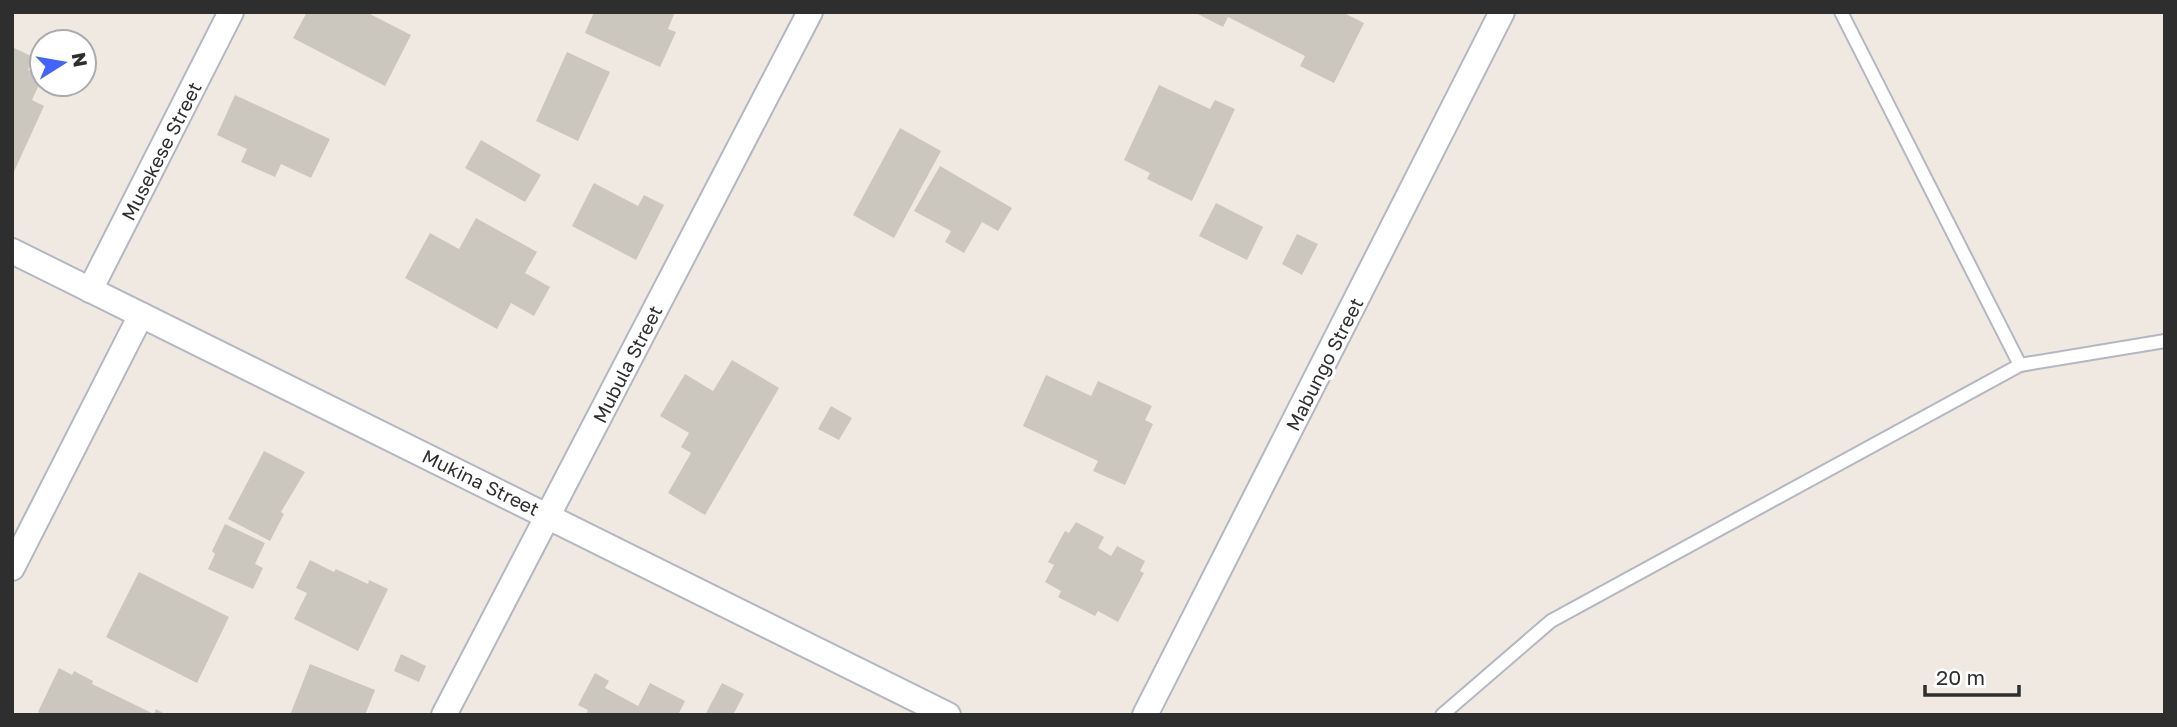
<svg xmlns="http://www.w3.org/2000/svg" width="2177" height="727" viewBox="0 0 2177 727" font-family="'Golos Text',sans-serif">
<rect width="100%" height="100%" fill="#efe9e1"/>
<g fill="#cbc7bf">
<polygon points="307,12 366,12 411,35 385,86 293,38"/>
<polygon points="594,12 675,12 668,29 676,32 660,67 585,33"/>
<polygon points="1194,12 1342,12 1364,23 1334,83 1300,66 1305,56 1228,17 1223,27"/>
<polygon points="12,47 33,57 28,70 42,78 32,100 44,106 12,176"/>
<polygon points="567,52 610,72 578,141 536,121"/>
<polygon points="1159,85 1210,109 1215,100 1235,109 1192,201 1147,179 1150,173 1124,160"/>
<polygon points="235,95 330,139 311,178 281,164 275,177 241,162 247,149 217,135"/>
<polygon points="900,128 941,151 894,238 853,215"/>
<polygon points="481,140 541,175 525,202 465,168"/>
<polygon points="940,166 1012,208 998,231 982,222 964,253 945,242 951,231 914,211"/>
<polygon points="594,183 638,206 644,195 664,205 636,260 572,226"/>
<polygon points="1216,203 1263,227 1247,260 1199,236"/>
<polygon points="476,218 537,252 525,273 550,287 534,316 511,303 497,329 405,278 430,233 459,249"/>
<polygon points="1297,234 1318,244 1302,275 1282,264"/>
<polygon points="732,360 779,388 705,515 668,493 691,453 681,447 689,433 660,416 685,374 713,391"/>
<polygon points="1046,375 1091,396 1098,381 1152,406 1145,420 1153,424 1125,485 1093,471 1098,461 1023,426"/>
<polygon points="831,406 852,418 839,440 818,429"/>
<polygon points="264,451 305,472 281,512 284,514 270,541 228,519"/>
<polygon points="1076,522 1104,537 1098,548 1111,556 1117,546 1145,561 1140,571 1144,573 1118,622 1098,611 1095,616 1058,597 1061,591 1045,582 1054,565 1048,562 1065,531 1069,533"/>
<polygon points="225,524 265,543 255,564 263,568 253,589 208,569 215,554 212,551"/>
<polygon points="310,560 334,572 336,569 368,584 369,580 388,589 358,651 294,619 307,593 296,588"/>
<polygon points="139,572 229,617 197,683 106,637"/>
<polygon points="401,654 426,666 419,682 394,671"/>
<polygon points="310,664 375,690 365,715 290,715"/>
<polygon points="59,668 72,675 74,671 93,681 92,684 154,714 156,709 167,715 44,715 38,712"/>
<polygon points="595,673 609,681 605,688 638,706 650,683 685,701 679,713 683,715 586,715 588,710 578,705"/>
<polygon points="722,683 744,694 733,715 705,715"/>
</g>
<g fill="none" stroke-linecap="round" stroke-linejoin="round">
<defs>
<g id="lane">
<polyline points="1841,12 2020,365"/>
<polyline points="1442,715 1551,621 2020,365 2165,341"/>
</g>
<g id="street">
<polyline points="12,251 948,715"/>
<polyline points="90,290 231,12"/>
<polyline points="12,568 141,315"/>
<polyline points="444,715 810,12"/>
<polyline points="1145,715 1502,12"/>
</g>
</defs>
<use href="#lane" stroke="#b4b7c1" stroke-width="16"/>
<use href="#street" stroke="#b4b7c1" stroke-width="28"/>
<use href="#lane" stroke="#fff" stroke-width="12"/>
<use href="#street" stroke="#fff" stroke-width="24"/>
</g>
<g text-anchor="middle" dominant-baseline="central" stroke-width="7" stroke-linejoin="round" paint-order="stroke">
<g font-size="19" fill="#2e2e2e" stroke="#fff">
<text transform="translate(161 151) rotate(-63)">Musekese Street</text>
<text transform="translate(627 364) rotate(-63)">Mubula Street</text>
<text transform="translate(1324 364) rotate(-63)">Mabungo Street</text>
<text transform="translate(481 482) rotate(26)">Mukina Street</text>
</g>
</g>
<rect width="2177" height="727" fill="none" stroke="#2e2e2e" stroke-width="28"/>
<g transform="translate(63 63) rotate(79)"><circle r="33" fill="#ffffff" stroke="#ababab" stroke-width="2"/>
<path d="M0-5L12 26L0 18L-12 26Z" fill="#4264fb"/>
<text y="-10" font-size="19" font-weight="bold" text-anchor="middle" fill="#2e2e2e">N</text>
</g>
<path d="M1925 685v10h94v-10" fill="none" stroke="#2e2e2e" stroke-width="3.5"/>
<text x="1936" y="685" font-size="21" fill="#2e2e2e" stroke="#ffffff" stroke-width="5" paint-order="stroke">20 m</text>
</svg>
